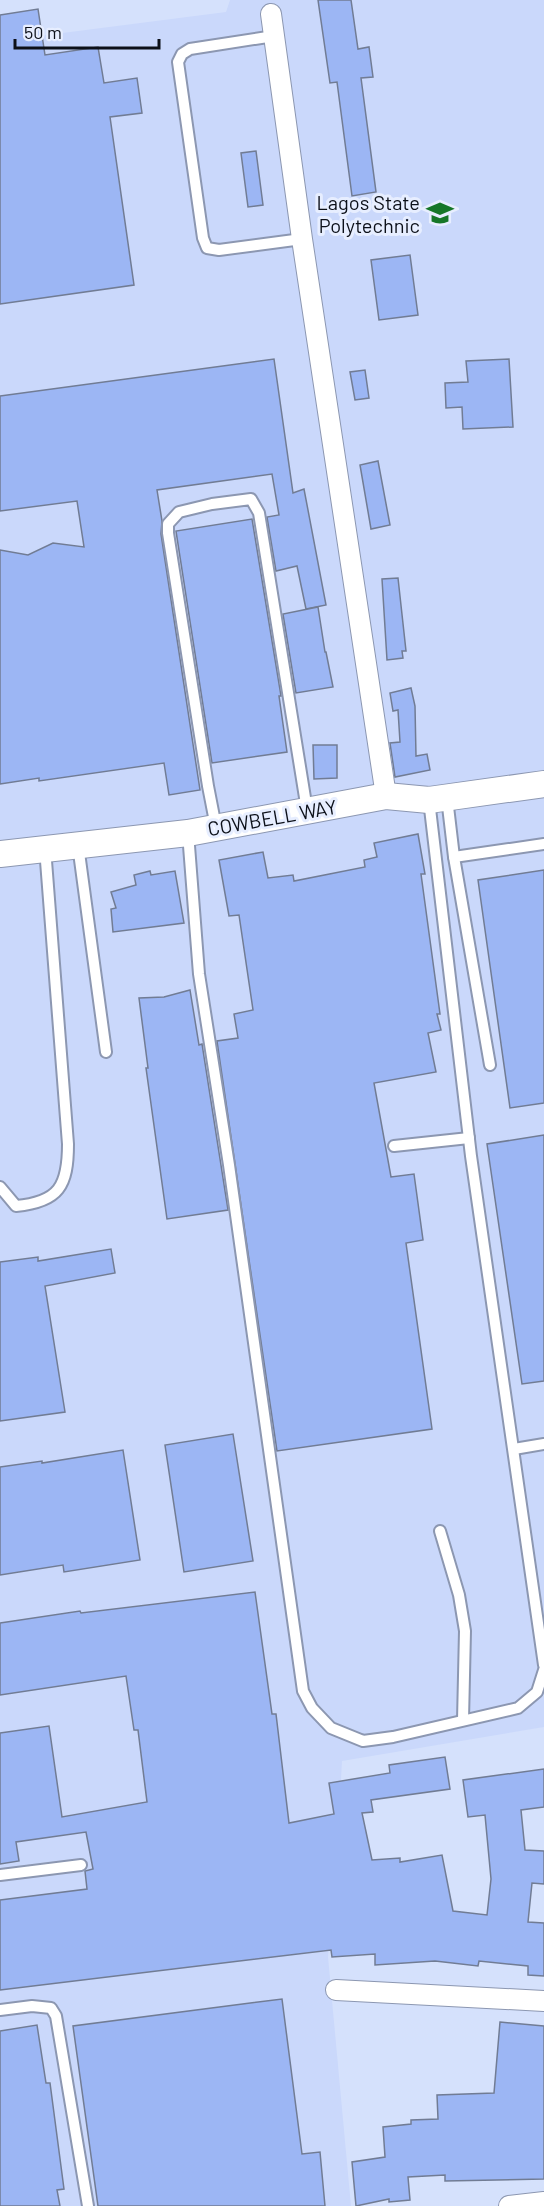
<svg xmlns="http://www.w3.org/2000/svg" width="544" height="2206" viewBox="0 0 544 2206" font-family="Barlow,sans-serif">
<rect width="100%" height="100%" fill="#d5e1fc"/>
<polygon fill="#cad8fb" points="230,0 544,0 544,1727 342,1761 337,1852 328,1957 351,2206 0,2206 0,41 226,12"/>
<g fill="#9cb6f4" stroke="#717c94" stroke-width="1.5">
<polygon points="318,0 351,0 358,49 369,47 373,77 361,78 376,192 352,196 337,82 330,83"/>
<polygon points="38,9 45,55 98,47 104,83 137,78 142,113 110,117 134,285 0,304 0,15"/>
<polygon points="256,151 263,205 248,207 241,153"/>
<polygon points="410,255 418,315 379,320 371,260"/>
<polygon points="274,359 293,493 304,489 326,605 306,609 297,566 276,571 267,517 279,515 272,474 157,490 162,521 161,534 200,790 169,795 164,763 39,781 39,778 0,784 0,550 28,555 53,543 84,547 77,501 0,511 0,396"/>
<polygon points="509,359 513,427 463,429 462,407 446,408 445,383 468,382 466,361"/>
<polygon points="365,370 369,398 355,400 350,372"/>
<polygon points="378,461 390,525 371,529 360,465"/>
<polygon points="252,519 281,696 279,696 287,752 212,763 176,531"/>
<polygon points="398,578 406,651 402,651 403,658 387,660 382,579"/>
<polygon points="318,607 325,652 326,652 333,687 296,693 283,614"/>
<polygon points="411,688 415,706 416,756 427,754 430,770 395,777 390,743 400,742 398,710 393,711 390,693"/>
<polygon points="313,745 337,745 337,778 314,779"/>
<polygon points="418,834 425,874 421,874 440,1014 437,1014 441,1030 428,1033 436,1072 374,1083 391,1177 414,1174 423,1240 406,1243 432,1429 277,1451 217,1041 238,1038 234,1014 253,1010 239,915 229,916 219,860 263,852 268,878 293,875 294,881 365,867 364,860 377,857 374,843"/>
<polygon points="544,870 544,1103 510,1108 478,880"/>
<polygon points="150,871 151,875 175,871 184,923 113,932 111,909 116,908 111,892 136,885 134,875"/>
<polygon points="190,990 199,1045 202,1044 228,1210 167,1219 146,1068 148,1068 139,998 164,997"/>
<polygon points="544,1135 544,1381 522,1384 487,1144"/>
<polygon points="111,1249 115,1273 45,1286 65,1412 0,1421 0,1262 38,1257 38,1261"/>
<polygon points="233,1434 253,1561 184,1572 165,1445"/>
<polygon points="123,1450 140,1560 64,1572 63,1565 0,1575 0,1467 42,1461 42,1463"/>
<polygon points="255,1592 272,1714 276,1714 289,1823 334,1814 329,1783 390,1773 389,1765 445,1757 450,1789 371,1800 373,1812 362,1813 372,1860 400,1858 400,1862 442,1855 453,1911 487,1915 491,1879 485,1815 468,1817 463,1780 544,1769 544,1807 521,1810 525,1850 544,1851 544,1884 532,1883 528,1922 544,1923 544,1976 528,1975 528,1966 479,1961 478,1966 435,1961 375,1965 375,1954 332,1957 331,1950 0,1990 0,1900 87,1889 85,1871 93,1869 86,1832 16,1842 19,1861 0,1864 0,1733 49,1726 62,1817 147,1802 138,1730 134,1730 126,1676 0,1695 0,1623 80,1611 81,1613"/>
<polygon points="282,1999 302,2154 320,2152 325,2206 98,2206 73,2026"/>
<polygon points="500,2022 544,2026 544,2179 445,2181 445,2175 408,2177 410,2200 389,2202 389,2199 356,2206 352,2162 385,2157 383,2127 411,2124 411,2120 438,2119 437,2095 494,2093"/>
<polygon points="37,2025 46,2083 50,2083 64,2189 57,2190 60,2206 0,2206 0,2031"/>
</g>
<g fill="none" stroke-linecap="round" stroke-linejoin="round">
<defs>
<g id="service">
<polyline points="274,36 190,49 182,54 178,62 203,238 207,248 219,250 302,239"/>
<polyline points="447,798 454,857 490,1065"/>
<polyline points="429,800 471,1156 544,1665"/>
<polyline points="216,827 208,786 168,533 168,524 179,512 212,504 251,499 259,513 307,810"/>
<polyline points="188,833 199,974 229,1165 303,1691 312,1708 331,1728 363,1741 393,1737 518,1708 537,1692 544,1670"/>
<polyline points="78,845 106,1052"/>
<polyline points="454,857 544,844"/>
<polyline points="394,1146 469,1138"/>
<path d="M0,1187L16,1206C59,1202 68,1186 68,1144L45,848"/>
<polyline points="514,1449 544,1444"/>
<polyline points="440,1531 459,1595 465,1631 463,1720"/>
<polyline points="0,1875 81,1865"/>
<polyline points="0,2010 32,2006 51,2008 56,2016 88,2206"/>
</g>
<g id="minor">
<polyline points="271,14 302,239 386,796"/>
<polyline points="336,1990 544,2001"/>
<polyline points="509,2206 544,2202"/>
</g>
<polyline id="tertiary" points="0,854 188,833 386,796 429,800 544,784"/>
</defs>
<use href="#service" stroke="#8c97b1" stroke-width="14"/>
<use href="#minor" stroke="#8c97b1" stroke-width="22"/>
<use href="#tertiary" stroke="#8c97b1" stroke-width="28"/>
<use href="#service" stroke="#fff" stroke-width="10"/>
<use href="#minor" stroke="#fff" stroke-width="20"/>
<use href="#tertiary" stroke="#fff" stroke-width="26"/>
</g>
<defs>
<symbol id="university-bare" viewBox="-9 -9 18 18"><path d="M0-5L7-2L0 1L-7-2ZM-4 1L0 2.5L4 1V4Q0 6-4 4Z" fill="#167728" stroke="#e7eeff" stroke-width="2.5" paint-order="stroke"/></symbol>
</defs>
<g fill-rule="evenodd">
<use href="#university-bare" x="421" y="194" width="38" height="38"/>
</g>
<g text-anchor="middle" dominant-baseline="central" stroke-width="6" stroke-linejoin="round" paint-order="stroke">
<g font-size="20" fill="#0c1019" stroke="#e7eeff" text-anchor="end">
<text x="420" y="202">Lagos State<tspan x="420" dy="23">Polytechnic</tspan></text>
</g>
<g font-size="20" fill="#0c1019" stroke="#e7eeff">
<text transform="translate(272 817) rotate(-10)">COWBELL WAY</text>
</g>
</g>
<path d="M15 39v9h144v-9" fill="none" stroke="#0c1019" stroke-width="3"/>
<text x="24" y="39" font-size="18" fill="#0c1019" stroke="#e7eeff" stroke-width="4.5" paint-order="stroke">50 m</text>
</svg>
